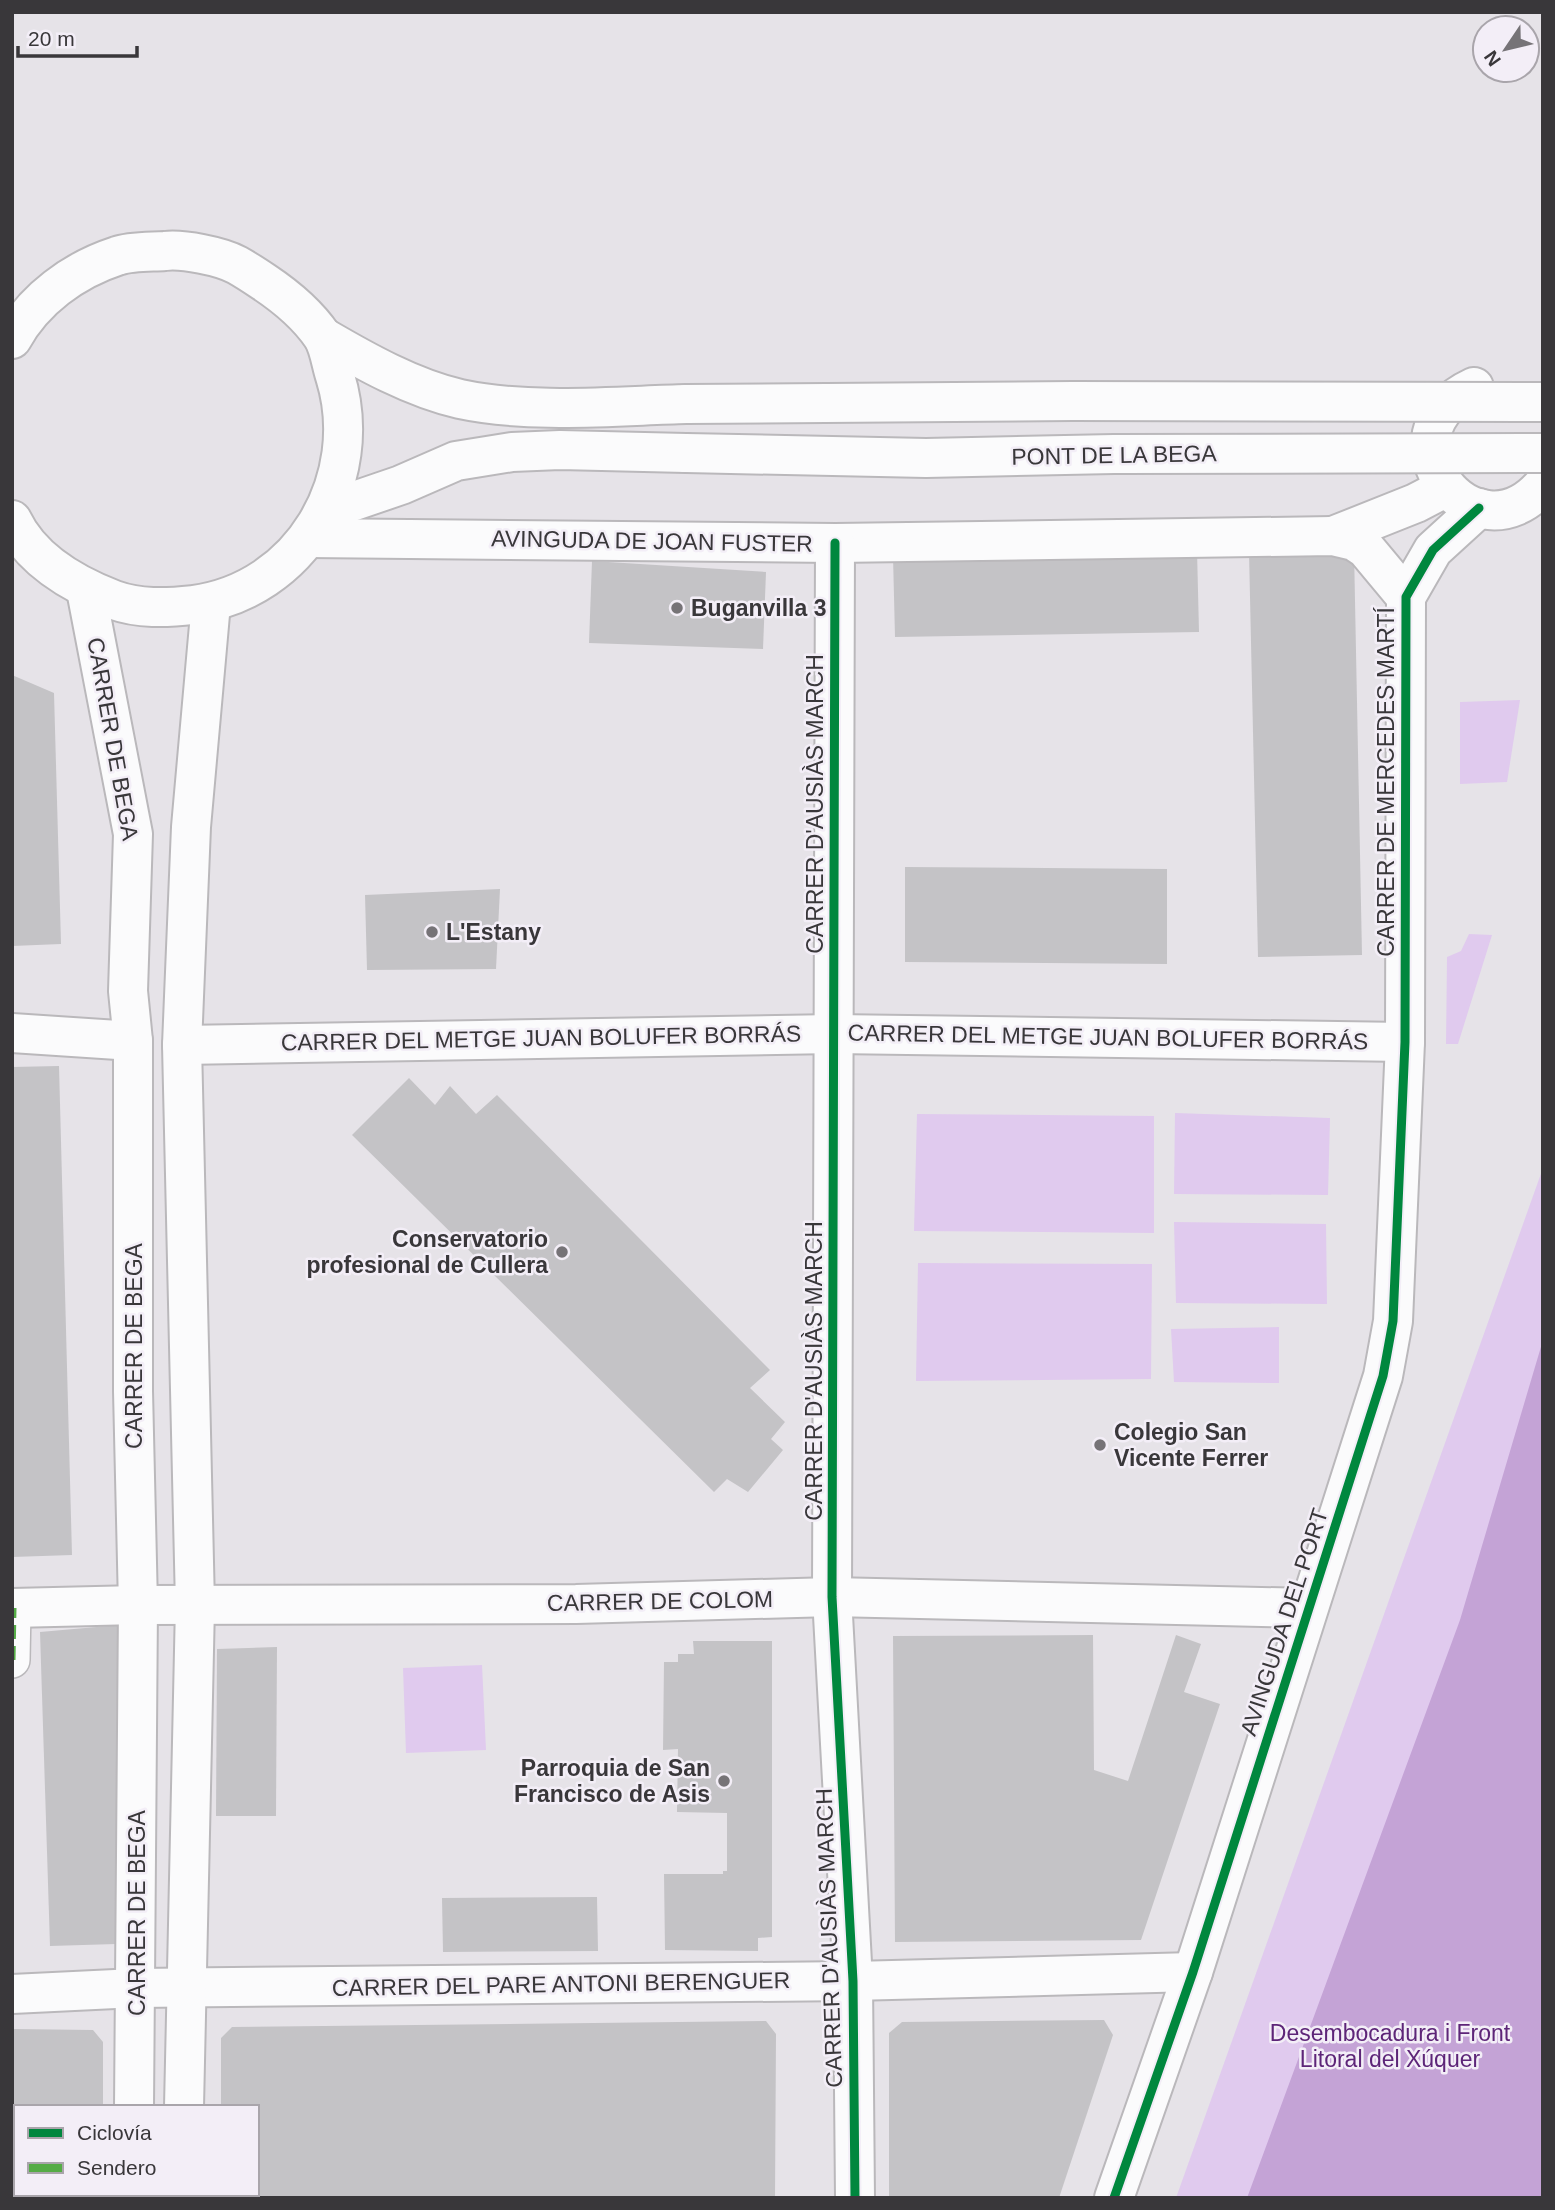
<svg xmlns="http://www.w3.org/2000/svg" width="1555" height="2210" viewBox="0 0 1555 2210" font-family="Arial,sans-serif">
<rect width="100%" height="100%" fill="#e6e3e8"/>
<g fill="#e0caee">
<polygon points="1520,700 1507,782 1460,784 1460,702"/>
<polygon points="1469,934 1492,935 1458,1044 1446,1044 1447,957 1461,951"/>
<polygon points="1175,1113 1330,1118 1328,1195 1174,1194"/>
<polygon points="917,1114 1154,1116 1154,1233 914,1231"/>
<polygon points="1543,1168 1543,2198 1176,2198"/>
<polygon points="1174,1222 1326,1224 1327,1304 1176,1303"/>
<polygon points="918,1263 1152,1264 1151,1379 916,1381"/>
<polygon points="1279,1327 1279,1383 1174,1382 1171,1329"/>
<polygon points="482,1665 486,1750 406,1753 403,1668"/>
</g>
<polygon fill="#c4a3d6" points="1543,1340 1543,2198 1247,2198 1460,1620"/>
<g fill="#c4c3c6">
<polygon points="1197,550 1199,632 895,637 893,556"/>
<polygon points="1354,550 1362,955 1258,957 1249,552"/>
<polygon points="592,561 766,572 763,649 589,643"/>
<polygon points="12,675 54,693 61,944 12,946"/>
<polygon points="905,867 1167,869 1167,964 905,962"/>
<polygon points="500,889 496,969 367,970 365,895"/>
<polygon points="59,1066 72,1555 12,1557 12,1067"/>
<polygon points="409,1078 435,1105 450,1086 476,1114 497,1095 770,1370 750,1388 785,1422 771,1439 783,1450 748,1492 727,1479 714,1492 352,1135"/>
<polygon points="119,1625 116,1944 50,1946 40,1632"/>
<polygon points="1093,1635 1094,1770 1128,1781 1176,1635 1201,1644 1184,1692 1220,1704 1141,1940 895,1942 893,1636"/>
<polygon points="693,1641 772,1641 772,1937 758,1938 758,1951 665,1950 664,1874 723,1874 723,1871 727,1871 727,1813 677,1812 678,1749 663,1750 664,1662 678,1662 678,1654 694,1654"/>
<polygon points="277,1647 276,1816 216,1816 217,1649"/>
<polygon points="597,1897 598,1951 443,1952 442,1898"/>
<polygon points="1104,2020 1113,2035 1059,2198 889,2198 889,2033 902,2022"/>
<polygon points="766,2021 776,2034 775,2198 220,2198 220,2194 257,2194 257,2107 221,2107 221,2038 232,2027"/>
<polygon points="12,2029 93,2030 103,2042 103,2107 16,2107 16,2156 12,2156"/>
</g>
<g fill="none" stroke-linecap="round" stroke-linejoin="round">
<defs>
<polyline id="pedestrian" points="12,1660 13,1608"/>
<g id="minor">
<path d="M1474,387C1371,435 1475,565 1543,485"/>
<polyline points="1333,536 1416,503 1445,488"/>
<polyline points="308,538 835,543 1333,536 1354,541 1366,549 1406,597"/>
<polyline points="835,543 832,1597 853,1981 855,2198"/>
<polyline points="86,590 133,834 128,991 133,1041 133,1391 138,1605 134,2107"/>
<polyline points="12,1033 133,1041"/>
<polyline points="182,1045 834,1034 1405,1042"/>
<polyline points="12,1608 138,1605 576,1604 832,1597 1308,1608"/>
<polyline points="12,1994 136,1988 853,1981 1193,1972"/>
<polyline points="184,2107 195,1605 182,1045 191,827 211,603"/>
<polyline points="12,2182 16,2182"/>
<polyline points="133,2198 133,2194"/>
<polyline points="182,2198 183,2194"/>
<polyline points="1114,2198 1193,1972 1383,1376 1393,1321 1405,1042 1406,597 1433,550 1479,508"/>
</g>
<g id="tertiary">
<path d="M323,337C364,361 412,388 460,399C530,414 614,406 686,404"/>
<path d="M12,339C34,299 74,270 117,256C131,251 150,252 165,251C183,249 220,256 237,265C246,270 255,276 264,282C285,296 307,314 322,336C329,346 331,364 335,376C367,479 301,591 193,605C166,608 139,609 114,600C75,585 31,560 12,520"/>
<polyline points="325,511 401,485 456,461 512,452 560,450 686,453"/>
</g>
</defs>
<use href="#pedestrian" stroke="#bab8bb" stroke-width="38"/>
<use href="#minor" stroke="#bab8bb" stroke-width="42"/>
<use href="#tertiary" stroke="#bab8bb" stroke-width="42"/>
<use href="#pedestrian" stroke="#fbfbfc" stroke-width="35"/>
<use href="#minor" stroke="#fbfbfc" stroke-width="38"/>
<use href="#tertiary" stroke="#fbfbfc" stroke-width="38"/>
<defs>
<g id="tertiary-bridge">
<polyline points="686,404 1073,401 1543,402"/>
<polyline points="686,453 926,458 1114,454 1543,453"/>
</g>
</defs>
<use href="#tertiary-bridge" stroke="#bab8bb" stroke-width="42" stroke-linecap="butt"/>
<use href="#tertiary-bridge" stroke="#fbfbfc" stroke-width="38"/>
<polyline stroke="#55ac46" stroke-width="7" stroke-dasharray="14 7" stroke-linecap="butt" points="12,1660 13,1608"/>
<defs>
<g id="cycleway">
<polyline points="835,543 832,1597 853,1981 855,2198"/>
<polyline points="1114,2198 1193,1972 1383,1376 1393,1321 1405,1042 1406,597 1433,550 1479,508"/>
</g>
</defs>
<use href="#cycleway" stroke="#f3eef7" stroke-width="13"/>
<use href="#cycleway" stroke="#00873e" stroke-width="9"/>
</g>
<g fill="#767377" stroke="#f3eef7" stroke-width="2.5">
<circle cx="677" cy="608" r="7"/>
<circle cx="432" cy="932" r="7"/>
<circle cx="562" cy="1252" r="7"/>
<circle cx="1100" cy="1445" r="7"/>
<circle cx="724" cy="1781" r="7"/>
</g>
<g text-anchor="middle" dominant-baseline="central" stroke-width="5" stroke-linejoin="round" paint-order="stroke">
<g font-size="23" fill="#39373a" stroke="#f3eef7">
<text transform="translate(1114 455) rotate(-1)">PONT DE LA BEGA</text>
<text transform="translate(652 541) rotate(1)">AVINGUDA DE JOAN FUSTER</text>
<text transform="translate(113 739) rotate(80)">CARRER DE BEGA</text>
<text transform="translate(1386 782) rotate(-90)">CARRER DE MERCEDES MARTÍ</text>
<text transform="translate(815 804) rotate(-90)">CARRER D'AUSIÀS MARCH</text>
<text transform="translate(1108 1037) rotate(1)">CARRER DEL METGE JUAN BOLUFER BORRÁS</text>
<text transform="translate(541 1038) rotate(-1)">CARRER DEL METGE JUAN BOLUFER BORRÁS</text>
<text transform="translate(134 1346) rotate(-90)">CARRER DE BEGA</text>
<text transform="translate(814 1371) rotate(-90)">CARRER D'AUSIÀS MARCH</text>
<text transform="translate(660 1601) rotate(-1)">CARRER DE COLOM</text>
<text transform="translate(1284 1622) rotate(-72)">AVINGUDA DEL PORT</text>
<text transform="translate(137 1913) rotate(-90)">CARRER DE BEGA</text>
<text transform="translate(829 1938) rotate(-92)">CARRER D'AUSIÀS MARCH</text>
<text transform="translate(561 1984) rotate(-1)">CARRER DEL PARE ANTONI BERENGUER</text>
</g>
<g font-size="23" font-weight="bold" fill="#39373a" stroke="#f3eef7" text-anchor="start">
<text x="691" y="608">Buganvilla 3</text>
<text x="446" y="932">L'Estany</text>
<text x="548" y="1239" text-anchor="end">Conservatorio<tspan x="548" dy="26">profesional de Cullera</tspan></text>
<text x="1114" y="1432">Colegio San<tspan x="1114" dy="26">Vicente Ferrer</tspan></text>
<text x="710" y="1768" text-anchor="end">Parroquia de San<tspan x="710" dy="26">Francisco de Asis</tspan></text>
</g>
<g font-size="23" fill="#5d2578" stroke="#f3eef7">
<text x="1390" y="2033">Desembocadura i Front<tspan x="1390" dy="26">Litoral del Xúquer</tspan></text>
</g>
</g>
<rect width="1555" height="2210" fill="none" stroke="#39373a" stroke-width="28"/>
<rect x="14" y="2105" width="245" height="91" fill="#f3eef7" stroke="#a9a5ab" stroke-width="2"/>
<rect x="28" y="2128" width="35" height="10" fill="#00873e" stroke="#a9a5ab" stroke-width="2"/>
<text x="77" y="2140" font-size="21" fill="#39373a">Ciclovía</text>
<rect x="28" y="2163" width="35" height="10" fill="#55ac46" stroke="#a9a5ab" stroke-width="2"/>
<text x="77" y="2175" font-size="21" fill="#39373a">Sendero</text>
<g transform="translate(1506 49) rotate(235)"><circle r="33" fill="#f3eef7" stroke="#a9a5ab" stroke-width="2"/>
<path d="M0-5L12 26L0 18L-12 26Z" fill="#767377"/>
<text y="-10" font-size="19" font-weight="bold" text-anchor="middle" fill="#39373a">N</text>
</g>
<path d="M18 46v10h119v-10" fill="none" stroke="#39373a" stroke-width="3.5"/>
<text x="28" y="46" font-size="21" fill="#39373a" stroke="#f3eef7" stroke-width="5" paint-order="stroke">20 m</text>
</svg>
